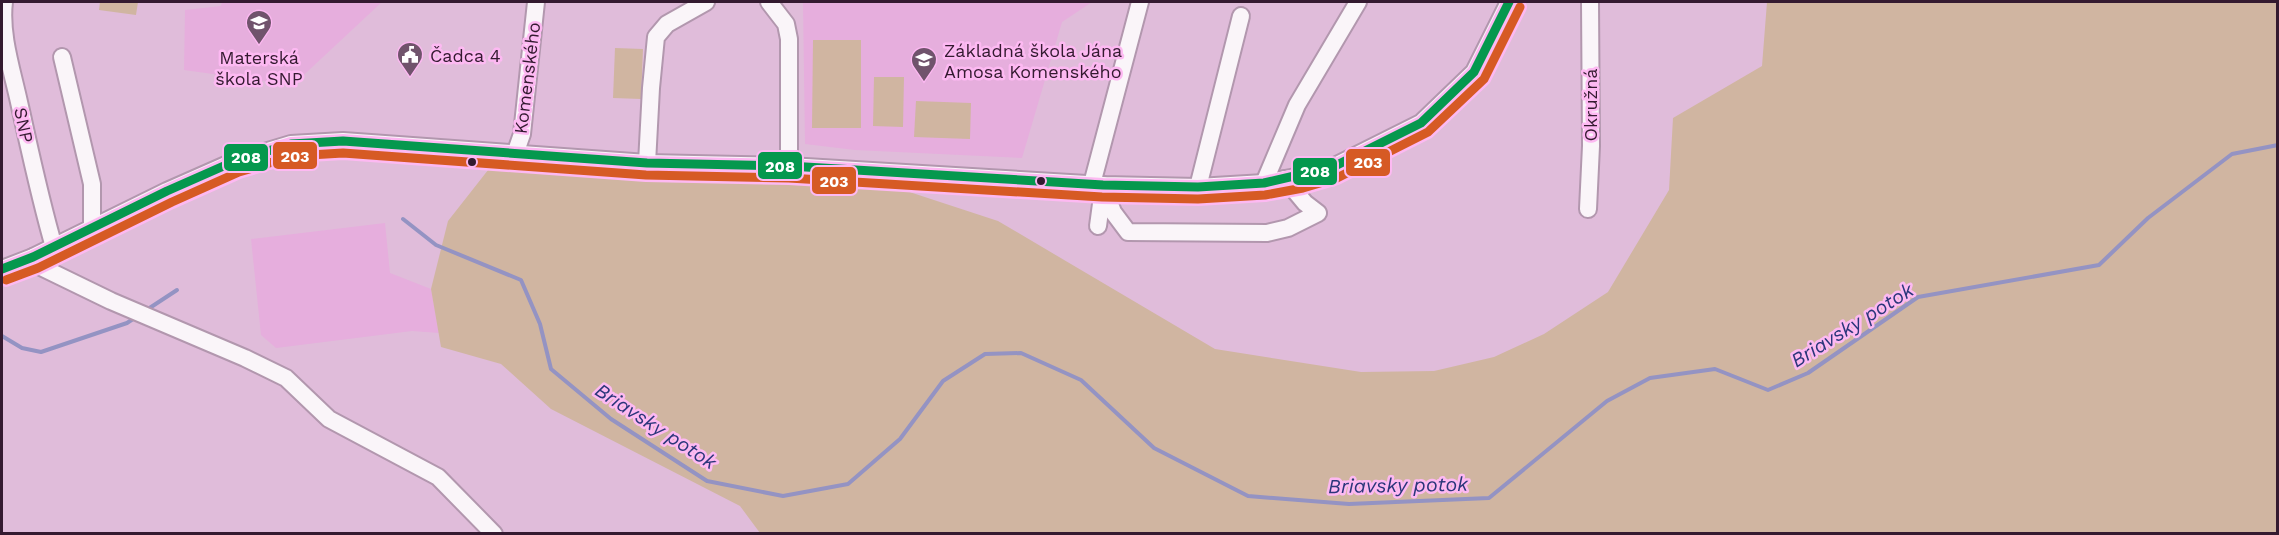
<svg xmlns="http://www.w3.org/2000/svg" width="2279" height="535" viewBox="0 0 2279 535" font-family="'Work Sans',sans-serif">
<rect width="100%" height="100%" fill="#e0bcda"/>
<g fill="#e6aedd">
<polygon points="222,2 382,2 293,85 184,70 185,10 221,6"/>
<polygon points="803,2 1092,2 1062,22 1022,158 855,150 805,144"/>
<polygon points="385,223 390,273 431,289 439,333 412,331 276,348 261,335 251,239"/>
</g>
<g fill="#d0b5a1">
<polygon points="100,2 138,2 136,15 99,10"/>
<polygon points="1767,2 2277,2 2277,533 760,533 740,506 551,409 501,364 441,347 431,289 448,221 492,165 879,182 998,221 1215,349 1361,372 1434,371 1494,357 1544,334 1608,292 1669,190 1673,118 1762,66"/>
<polygon points="813,40 861,40 861,128 812,128"/>
<polygon points="615,48 643,49 641,99 613,98"/>
<polygon points="874,77 904,77 903,127 873,126"/>
<polygon points="916,101 971,103 970,139 914,137"/>
</g>
<g fill="none" stroke-linecap="round" stroke-linejoin="round">
<g stroke="#9493c3" stroke-width="4">
<polyline points="403,219 436,245 521,280 540,324 551,369 611,419 707,481 783,496 848,484 900,439 943,381 985,354 1021,353 1081,380 1154,448 1248,496 1349,504 1489,498 1607,401 1650,378 1715,369 1768,390 1808,373 1918,297 2099,265 2148,218 2232,154 2278,145"/>
<polyline points="145,311 177,290"/>
<polyline points="2,336 22,348 41,352 127,323 136,317"/>
</g>
<defs>
<g id="minor">
<path d="M4,2C0,34 12,70 19,102C30,151 40,199 54,247"/>
<polyline points="769,2 786,24 789,39 789,166"/>
<polyline points="62,57 92,184 92,228"/>
<polyline points="515,154 522,134 536,2"/>
<polyline points="647,163 651,88 656,37 667,24 706,2"/>
<polyline points="1264,183 1297,105 1358,2"/>
<polyline points="1092,184 1140,2"/>
<polyline points="1103,185 1113,212 1128,232 1267,233 1288,228 1318,213 1305,203 1285,179"/>
<polyline points="1198,187 1241,16"/>
<polyline points="1588,209 1591,146 1590,2"/>
<polyline points="1098,226 1103,189"/>
<polyline points="33,257 41,267 111,301 245,358 286,378 329,419 438,477 494,534"/>
<polyline points="2,269 33,257 167,191 235,161 291,144 343,141 647,163 789,166 1103,185 1198,187 1264,183 1301,176 1333,167 1421,123 1474,72 1509,2"/>
</g>
</defs>
<use href="#minor" stroke="#b297ae" stroke-width="20"/>
<use href="#minor" stroke="#faf5f9" stroke-width="16"/>
<defs>
<polyline id="bus-1" points="2,269 33,257 167,191 235,161 291,144 343,141 647,163 789,166 1103,185 1198,187 1264,183 1333,167 1421,123 1474,72 1509,2"/>
<polyline id="bus-2" points="6,280 38,268 172,202 239,172 293,156 343,153 646,175 789,178 1102,197 1198,199 1265,195 1303,188 1337,178 1428,132 1484,79 1520,7"/>
</defs>
<use href="#bus-1" stroke="#fdb9f2" stroke-width="14"/>
<use href="#bus-2" stroke="#fdb9f2" stroke-width="14"/>
<use href="#bus-1" stroke="#05984e" stroke-width="9"/>
<use href="#bus-2" stroke="#d65a24" stroke-width="9"/>
</g>
<defs>
<symbol id="school-pin" viewBox="-11 -11 22 30"><path d="M0 17L-7.5 6A9.5 9.5 0 1 1 7.5 6Z" fill="#70536c" stroke="#fdb9f2"/><path d="M0-5L7-2L0 1L-7-2ZM-4 1L0 2.5L4 1V4Q0 6-4 4Z" fill="#fff"/></symbol>
<symbol id="civic-pin" viewBox="-11 -11 22 30"><path d="M0 17L-7.5 6A9.5 9.5 0 1 1 7.5 6Z" fill="#70536c" stroke="#fdb9f2"/><path d="M-.6-6.5H3V-4.5H.6V-3L4-1V1h2V6H-6V1h2V-1L-.6-3ZM-1.2 2.5V6h2.4V2.5Z" fill="#fff"/></symbol>
</defs>
<g fill-rule="evenodd">
<use href="#school-pin" x="244" y="8" width="30" height="40"/>
<use href="#civic-pin" x="395" y="40" width="30" height="40"/>
<use href="#school-pin" x="909" y="45" width="30" height="40"/>
</g>
<g fill="#341a30" stroke="#fdb9f2" stroke-width="2">
<circle cx="472" cy="162" r="5"/>
<circle cx="1041" cy="181" r="5"/>
</g>
<g text-anchor="middle" dominant-baseline="central" stroke-width="5" stroke-linejoin="round" paint-order="stroke">
<g font-size="18" fill="#341a30" stroke="#fdb9f2" text-anchor="start">
<text x="944" y="50">Základná škola Jána<tspan x="944" dy="21">Amosa Komenského</tspan></text>
<text x="430" y="55">Čadca 4</text>
<text x="259" y="57" text-anchor="middle">Materská<tspan x="259" dy="21">škola SNP</tspan></text>
</g>
<g font-size="18" fill="#341a30" stroke="#fdb9f2">
<text transform="translate(527 78) rotate(-83)">Komenského</text>
<text transform="translate(1590 105) rotate(-90)">Okružná</text>
<text transform="translate(24 125) rotate(78)">SNP</text>
</g>
<g font-size="20" font-style="italic" fill="#2b367a" stroke="#fdb9f2">
<text transform="translate(1852 325) rotate(-32)">Briavsky potok</text>
<text transform="translate(656 426) rotate(33)">Briavsky potok</text>
<text transform="translate(1398 485) rotate(-1)">Briavsky potok</text>
</g>
</g>
<g stroke="#fdb9f2" stroke-width="2">
<rect x="272" y="141" width="46" height="29" rx="6" fill="#d65a24"/>
<rect x="223" y="143" width="46" height="29" rx="6" fill="#05984e"/>
<rect x="1345" y="148" width="46" height="29" rx="6" fill="#d65a24"/>
<rect x="757" y="151" width="46" height="29" rx="6" fill="#05984e"/>
<rect x="1292" y="157" width="46" height="29" rx="6" fill="#05984e"/>
<rect x="811" y="166" width="46" height="29" rx="6" fill="#d65a24"/>
</g>
<g font-size="16" text-anchor="middle" font-weight="bold" fill="#fff">
<text x="295" y="162">203</text>
<text x="246" y="163">208</text>
<text x="1368" y="168">203</text>
<text x="780" y="172">208</text>
<text x="1315" y="177">208</text>
<text x="834" y="187">203</text>
</g>
<rect width="2279" height="535" fill="none" stroke="#341a30" stroke-width="6"/>
</svg>
